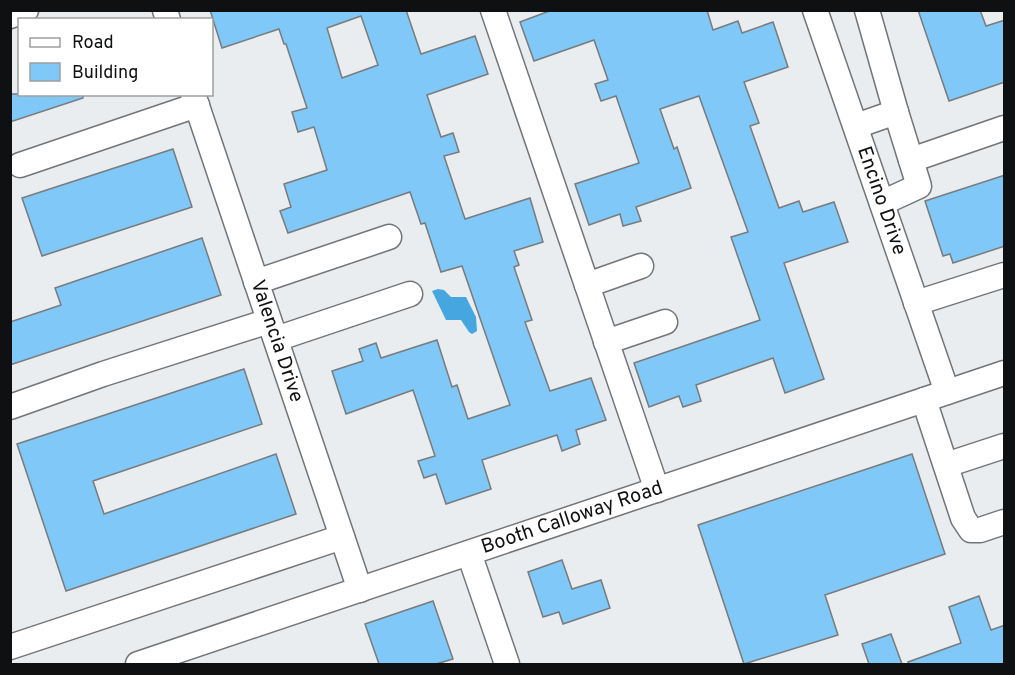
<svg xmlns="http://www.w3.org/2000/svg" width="1015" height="675" viewBox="0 0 1015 675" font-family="Overpass,sans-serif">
<rect width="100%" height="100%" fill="#e9edf0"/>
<polygon fill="#46a6df" points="438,289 444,290 451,297 466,297 476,317 477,331 472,334 469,332 461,320 446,320 432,291"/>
<g fill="#80c8f7" stroke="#787b7e" stroke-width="1.5" fill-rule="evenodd">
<path d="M210,10H406L421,54L475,36L488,74L427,95L441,137L453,133L459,152L444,156L465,219L530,198L543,242L514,251L519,265L514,267L532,320L525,322L550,391L591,378L606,420L576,430L580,444L562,451L557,435L482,460L491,489L446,504L436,474L424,478L418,461L435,456L413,390L346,414L332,371L363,361L359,349L376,343L381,358L437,340L452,387L457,385L468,419L510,405L462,266L441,272L425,223L421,224L410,192L288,233L280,211L291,207L284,184L327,170L314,127L298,132L292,112L307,108L286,44H284L279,29L222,48ZM361,16L378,65L342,78L327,28Z"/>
<polygon points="552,10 707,10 713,30 738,21 742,33 773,22 788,67 744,82 759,123 750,126 779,208 799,201 803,212 834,202 848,242 784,263 824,379 785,393 773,358 696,385 701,401 683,407 679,396 649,407 634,363 760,320 731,237 748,232 699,96 660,109 674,149 677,147 691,188 636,207 641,221 623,226 620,214 589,225 575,184 639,163 616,96 601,101 595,84 608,80 594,40 534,61 520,22"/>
<polygon points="918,10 980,10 986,26 1005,20 1005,82 949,101"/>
<polygon points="10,94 83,94 83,98 10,122"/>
<polygon points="173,149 192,207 42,256 22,198"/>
<polygon points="1005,175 1005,246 953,263 950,254 943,256 925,201"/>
<polygon points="202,238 221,295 10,365 10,322 61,305 55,288"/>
<polygon points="244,369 262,424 93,481 104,514 276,454 296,514 66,591 17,444"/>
<polygon points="912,454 945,554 825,595 838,635 744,664 698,525"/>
<polygon points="562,560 572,589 601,580 610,608 563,624 559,612 543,617 528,572"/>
<polygon points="979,596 991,630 1005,625 1005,664 909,664 908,662 961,643 949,607"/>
<polygon points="433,601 453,659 436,664 379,664 365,624"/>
<polygon points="891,634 902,664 869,664 862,644"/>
</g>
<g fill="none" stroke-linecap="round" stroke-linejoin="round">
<defs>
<g id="minor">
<polyline points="165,10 168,20"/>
<polyline points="493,10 657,490"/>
<path id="s1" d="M815,10L947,392"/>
<polyline points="867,10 896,112"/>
<polyline points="10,16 26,10"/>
<path id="s2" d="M193,94L360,590"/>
<polyline points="856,126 896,112 919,186 882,203"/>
<polyline points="911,160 1004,128"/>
<polyline points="20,165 197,105"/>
<polyline points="256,282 389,237"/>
<polyline points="587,285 641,266"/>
<polyline points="916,303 1004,275"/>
<polyline points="276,339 410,294"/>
<polyline points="606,342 665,322"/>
<polyline points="924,400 963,518 971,530 980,530 1004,522"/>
<polyline points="10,407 103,374 269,321"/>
<polyline points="946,465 1004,446"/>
<polyline points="469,553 507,664"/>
<polyline points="10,647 342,537"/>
<path id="s3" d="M138,664L1004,373"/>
</g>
</defs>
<use href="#minor" stroke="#727578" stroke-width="27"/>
<use href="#minor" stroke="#fff" stroke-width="24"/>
</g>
<g text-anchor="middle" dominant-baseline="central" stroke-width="4.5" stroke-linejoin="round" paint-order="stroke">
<g font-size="20" fill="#0f1011" stroke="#fff">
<text stroke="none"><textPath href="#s1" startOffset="202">Encino Drive</textPath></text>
<text stroke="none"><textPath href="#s2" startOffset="261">Valencia Drive</textPath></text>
<text stroke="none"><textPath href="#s3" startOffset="458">Booth Calloway Road</textPath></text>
</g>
</g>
<rect width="1015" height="675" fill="none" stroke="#0f1011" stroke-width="24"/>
<rect x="18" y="18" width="195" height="78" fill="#ffffff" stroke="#9f9fa0" stroke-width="1.5"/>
<rect x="30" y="38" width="30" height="9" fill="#ffffff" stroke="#9f9fa0" stroke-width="1.5"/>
<text x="72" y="48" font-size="18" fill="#0f1011">Road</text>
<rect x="30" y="63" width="30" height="18" fill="#80c8f7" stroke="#9f9fa0" stroke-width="1.5"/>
<text x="72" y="78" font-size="18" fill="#0f1011">Building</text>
</svg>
